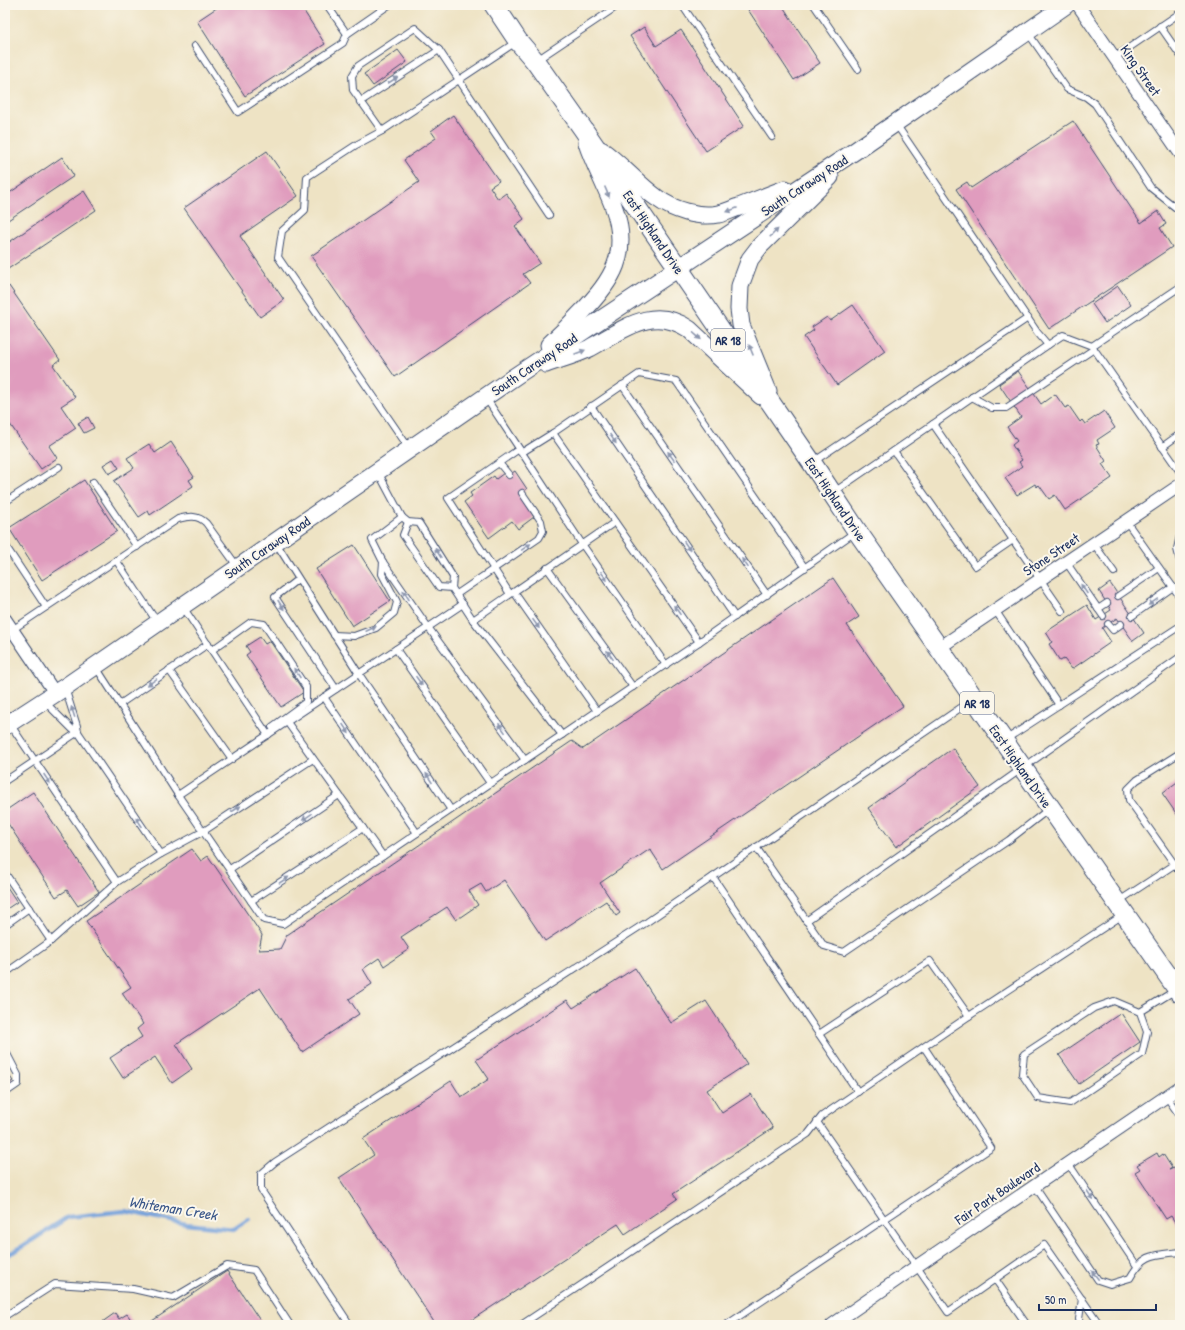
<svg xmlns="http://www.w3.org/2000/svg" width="1185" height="1330" viewBox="0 0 1185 1330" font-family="'Patrick Hand',sans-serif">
<rect width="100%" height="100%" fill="#fbf7ec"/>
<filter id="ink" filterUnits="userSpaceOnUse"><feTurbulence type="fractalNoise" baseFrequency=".025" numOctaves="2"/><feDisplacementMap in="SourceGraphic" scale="8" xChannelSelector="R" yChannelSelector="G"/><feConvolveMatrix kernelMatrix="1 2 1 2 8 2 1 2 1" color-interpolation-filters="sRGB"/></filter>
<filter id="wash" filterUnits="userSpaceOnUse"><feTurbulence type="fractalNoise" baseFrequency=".012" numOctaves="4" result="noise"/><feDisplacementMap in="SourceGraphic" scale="16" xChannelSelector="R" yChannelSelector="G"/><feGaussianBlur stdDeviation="0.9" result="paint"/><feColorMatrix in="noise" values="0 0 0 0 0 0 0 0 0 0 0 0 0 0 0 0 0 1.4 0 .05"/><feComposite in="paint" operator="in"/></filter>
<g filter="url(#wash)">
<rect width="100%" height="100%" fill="#eee3c4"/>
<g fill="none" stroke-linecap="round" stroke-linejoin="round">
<polyline stroke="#719fda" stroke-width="4.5" points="5,1256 17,1250 68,1217 125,1211 186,1224 234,1229 249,1219"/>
</g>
<g id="blocks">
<g fill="#e09cbe">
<polygon points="221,5 300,5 325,44 245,96 197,21"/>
<polygon points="745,5 782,5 820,63 794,80"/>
<polygon points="644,27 656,46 681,30 744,126 706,151 630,36"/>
<polygon points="398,50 407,62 373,86 364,74"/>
<polygon points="453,115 499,181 490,187 498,199 506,193 524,219 515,226 540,263 523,274 530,283 395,377 311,256 419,182 404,160 436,138 431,131"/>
<polygon points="1073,121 1141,223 1158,211 1166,224 1160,228 1172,247 1049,329 956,189 967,182 971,188"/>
<polygon points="267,151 298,196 240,236 284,300 260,317 184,208"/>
<polygon points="62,157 74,176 5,222 5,196"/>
<polygon points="84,191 96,210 5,271 5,245"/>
<polygon points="9,286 60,360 53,365 75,397 61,406 76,428 49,446 57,458 41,469 5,417 5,288"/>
<polygon points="1118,286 1131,305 1105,323 1092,304"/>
<polygon points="853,305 885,351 837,385 804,337 814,330 812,327 827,317 830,321"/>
<polygon points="1018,371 1041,404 1055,394 1065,408 1069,406 1080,422 1082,420 1085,424 1104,411 1115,428 1097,440 1099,444 1096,445 1106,461 1102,464 1112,478 1065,510 1055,495 1049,499 1039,485 1037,487 1035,484 1017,495 1005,478 1022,466 1019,462 1022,460 1012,445 1017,441 1007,427 1021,417 999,384"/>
<polygon points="88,417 94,428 84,433 78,423"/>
<polygon points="171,442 194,477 189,480 193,486 150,515 148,511 139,517 114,481 134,468 127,458 149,444 155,453"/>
<polygon points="113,459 119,468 109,474 103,465"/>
<polygon points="515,471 527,489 519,494 534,517 518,529 512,521 489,538 464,502 472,496 470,493 494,476 496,479 504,473 506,477"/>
<polygon points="84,480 117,531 42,580 9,528"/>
<polygon points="354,545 390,601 352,626 316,569"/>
<polygon points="833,578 859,617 847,625 903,706 663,869 650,849 600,883 620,913 616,916 606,901 545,941 504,880 486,892 481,884 469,891 478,905 456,920 447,907 401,937 409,949 384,966 379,958 363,969 372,984 349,999 359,1014 302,1052 260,988 176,1044 192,1069 172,1083 155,1057 123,1078 110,1058 142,1037 137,1029 143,1024 122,993 131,987 86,921 192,849 201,861 208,856 262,935 259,950 280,949 287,935 572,741 583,749"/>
<polygon points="1110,583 1144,633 1133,641 1117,618 1102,628 1111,642 1072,669 1064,659 1060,661 1049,644 1052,642 1046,632 1087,605 1096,620 1111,610 1099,591"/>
<polygon points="260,637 265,644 270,641 304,692 281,707 246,655 250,652 246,646"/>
<polygon points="953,748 980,787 896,847 868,808"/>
<polygon points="1180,780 1180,819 1162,793"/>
<polygon points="33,792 99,892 78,906 67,890 56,897 5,819 5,811"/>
<polygon points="5,884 17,902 5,910"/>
<polygon points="635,968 671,1023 706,1001 747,1064 707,1090 722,1113 751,1094 773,1128 673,1194 677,1199 625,1234 618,1224 464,1325 436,1325 339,1178 374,1155 363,1139 451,1081 461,1097 489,1079 476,1060 567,1000 573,1008"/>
<polygon points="1121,1013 1140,1042 1079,1084 1059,1055"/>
<polygon points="5,1070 13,1081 5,1086"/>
<polygon points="1157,1153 1159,1157 1163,1154 1172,1168 1169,1170 1174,1168 1180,1177 1180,1230 1171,1216 1166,1219 1135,1172 1140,1169 1137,1165"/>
<polygon points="227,1271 263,1325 146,1325"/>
<polygon points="115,1313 119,1319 127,1314 135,1325 98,1325"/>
</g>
</g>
</g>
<g filter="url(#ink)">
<use href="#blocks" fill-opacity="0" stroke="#3b4a6d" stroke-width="1"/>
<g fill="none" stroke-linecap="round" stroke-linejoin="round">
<defs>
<g id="service">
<polyline points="327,5 347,34 389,5"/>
<polyline points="682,5 772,137"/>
<polyline points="814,5 858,69"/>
<polyline points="1160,26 1180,55"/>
<polyline points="1028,33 1067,89 1086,97 1095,104 1151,188 1180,211"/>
<polyline points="195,46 238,112 343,43 347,34"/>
<polyline points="1114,58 1180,13"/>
<polyline points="537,60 619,5"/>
<polyline points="360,102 439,50"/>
<polyline points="896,124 1037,332 1048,345 1063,335 1092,346 1180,472"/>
<polyline points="382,131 353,90 352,76 358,66 415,28 439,50 549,215"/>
<polyline points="1092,346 1180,287"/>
<polyline points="622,385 767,595"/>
<polyline points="972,397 992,408 1006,408 1094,349"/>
<polyline points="486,398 582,544 666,665"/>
<polyline points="591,406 735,617"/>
<polyline points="933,424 1048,345"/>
<polyline points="1162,447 1180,434"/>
<polyline points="409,448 278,257 282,231 305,210 307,177 356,145 382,131 516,42"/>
<polyline points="894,451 975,566 1013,540"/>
<polyline points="521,453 553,433"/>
<polyline points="813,462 1028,318"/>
<polyline points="499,463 509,475"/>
<polyline points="378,472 402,517 408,522 419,523 453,577 452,588"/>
<polyline points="93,482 137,547"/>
<polyline points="834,492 933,424 1062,611"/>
<polyline points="5,502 59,467"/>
<polyline points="402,517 372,540 383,562 428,627 525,760"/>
<polyline points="1126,521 1180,597"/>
<polyline points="408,522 403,535 439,587 452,588 473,620 562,735"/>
<polyline points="1180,536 1177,549 1180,561"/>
<polyline points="276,543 359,674 451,810"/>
<polyline points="1094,544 1114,572"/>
<polyline points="5,545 46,607"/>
<polyline points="116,560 157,622"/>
<polyline points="1066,562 1103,616"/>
<polyline points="547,568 633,687"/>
<polyline points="298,579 275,597 336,689"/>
<polyline points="514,592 597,711"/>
<polyline points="457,594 539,538 543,531 541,521 522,493"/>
<polyline points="510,594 448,498 519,449"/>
<polyline points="1118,596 1159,568"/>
<polyline points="183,607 268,735"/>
<polyline points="1098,609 1107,603"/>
<polyline points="995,610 1059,705"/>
<polyline points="1132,616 1173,587"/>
<polyline points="473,620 615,522"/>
<polyline points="1108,624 1113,630 1121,624"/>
<path d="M12,630L178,519C190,516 198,515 206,523L237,566"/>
<polyline points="334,635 354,636 376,628 394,613 397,602 382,574 383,562"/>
<polyline points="699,642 553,433 639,374 676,381 805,568"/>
<polyline points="396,649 490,783"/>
<polyline points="212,650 251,622 264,624 306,687 306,702 272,727"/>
<polyline points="96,667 178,795 264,920 283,924 699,642 855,532"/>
<polyline points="169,670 232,759"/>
<polyline points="65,688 77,726 78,732 161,854"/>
<polyline points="324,697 417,833"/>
<polyline points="44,701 72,729 78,732"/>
<polyline points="120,704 208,644"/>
<polyline points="287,722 383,856"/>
<polyline points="10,724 117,882"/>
<polyline points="1005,740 1180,626"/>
<polyline points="1180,753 1137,780 1128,789 1129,800 1180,872"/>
<polyline points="5,781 78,732"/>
<polyline points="178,795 463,604"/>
<polyline points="756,847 824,946 844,952 1009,840 1049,809"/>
<polyline points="230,869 339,795"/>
<polyline points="5,873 51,941 117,882 161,854 204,831 313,759"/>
<polyline points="713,877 858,1092"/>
<polyline points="251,901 363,828"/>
<polyline points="1119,901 1180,861"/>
<polyline points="806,921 1180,657"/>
<polyline points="5,925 29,908"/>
<polyline points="5,971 7,972 51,941"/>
<polyline points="1140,1012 1147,1032 1142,1054 1070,1103 1038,1098 1022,1074 1024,1054 1094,1008 1114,1001 1140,1012 1176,990"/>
<polyline points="819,1034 930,961 969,1016"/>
<polyline points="5,1050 18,1075 18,1084 5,1093"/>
<polyline points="1166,1096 1180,1116"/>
<polyline points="817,1122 948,1312 1044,1245 1100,1325"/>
<polyline points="1068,1163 1137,1266"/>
<path d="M1035,1186L1098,1280L1110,1284L1130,1278C1144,1253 1154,1255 1180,1252"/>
<polyline points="995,1279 1027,1325"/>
<polyline points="5,1316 55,1284 133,1289 173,1298 227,1266 254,1270 290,1325"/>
<polyline points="350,1325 261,1190 261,1174 275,1162 647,922 972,700"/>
<polyline points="521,1325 808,1134 822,1116 969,1016 1123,915"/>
<polyline points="726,1325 991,1148 924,1047"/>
<polyline points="1080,1325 1079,1319 1082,1299"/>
</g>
<g id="minor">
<polyline points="1078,5 1180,153"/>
<polyline points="5,619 55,693"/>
<polyline points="939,648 1180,485"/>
<polyline points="832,1325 917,1266 1180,1087"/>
</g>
<g id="secondary">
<path d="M601,150C621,164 637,184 657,198C673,210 699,218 718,214C725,213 732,209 739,207C754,201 769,195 785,189"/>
<path d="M549,345C560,335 570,325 580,314C613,281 631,253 613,205C605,184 594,164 587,143"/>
<path d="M546,364C560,359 576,355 590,348C623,330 652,304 689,329L761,396"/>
<polyline points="768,391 741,325 739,309 740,286 750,259 760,246 830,177"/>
<polyline points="5,726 65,687 517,375 855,151 1066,5"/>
</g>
<polyline id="primary" points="494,5 518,41 535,61 583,129 812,463 857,531 1180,993"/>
</defs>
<use href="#service" stroke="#3b4a6d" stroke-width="8"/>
<use href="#minor" stroke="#3b4a6d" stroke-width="14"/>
<use href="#secondary" stroke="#3b4a6d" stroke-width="19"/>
<use href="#primary" stroke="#3b4a6d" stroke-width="21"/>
<use href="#service" stroke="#fff" stroke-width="6"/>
<use href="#minor" stroke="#fff" stroke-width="12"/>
<use href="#secondary" stroke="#fff" stroke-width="17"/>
<use href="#primary" stroke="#fff" stroke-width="19"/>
</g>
<defs><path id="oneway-solid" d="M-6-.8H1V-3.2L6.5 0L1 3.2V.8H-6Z"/></defs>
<g fill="#8d97ae">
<use href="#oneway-solid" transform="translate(393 80) rotate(-33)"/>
<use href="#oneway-solid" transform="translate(607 192) rotate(67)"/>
<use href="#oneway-solid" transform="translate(732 210) rotate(159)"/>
<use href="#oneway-solid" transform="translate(774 233) rotate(-45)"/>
<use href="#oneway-solid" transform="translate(697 336) rotate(42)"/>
<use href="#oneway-solid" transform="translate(751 350) rotate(-112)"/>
<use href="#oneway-solid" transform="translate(580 352) rotate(-21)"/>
<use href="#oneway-solid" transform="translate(613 439) rotate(56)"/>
<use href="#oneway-solid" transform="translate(671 456) rotate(-125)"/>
<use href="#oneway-solid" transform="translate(687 546) rotate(56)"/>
<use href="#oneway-solid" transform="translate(526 547) rotate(-35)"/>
<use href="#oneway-solid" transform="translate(438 553) rotate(-123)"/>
<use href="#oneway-solid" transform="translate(745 563) rotate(-125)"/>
<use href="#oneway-solid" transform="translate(604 576) rotate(55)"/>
<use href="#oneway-solid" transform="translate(1084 589) rotate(-124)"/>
<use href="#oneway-solid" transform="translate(406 595) rotate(-124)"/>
<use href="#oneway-solid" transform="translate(1153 602) rotate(145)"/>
<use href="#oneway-solid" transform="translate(281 605) rotate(57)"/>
<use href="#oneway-solid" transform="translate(677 610) rotate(-125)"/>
<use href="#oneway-solid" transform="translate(536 624) rotate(55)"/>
<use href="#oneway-solid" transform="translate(371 629) rotate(-24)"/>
<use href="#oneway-solid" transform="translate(610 655) rotate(-126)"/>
<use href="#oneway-solid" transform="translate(297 673) rotate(-124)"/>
<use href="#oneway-solid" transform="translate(419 681) rotate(55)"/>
<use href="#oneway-solid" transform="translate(152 682) rotate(146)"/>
<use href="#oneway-solid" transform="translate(73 712) rotate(-108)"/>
<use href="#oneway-solid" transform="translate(502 728) rotate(-126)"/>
<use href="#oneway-solid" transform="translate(346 729) rotate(56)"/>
<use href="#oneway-solid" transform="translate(429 778) rotate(-124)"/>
<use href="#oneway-solid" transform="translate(47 779) rotate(56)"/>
<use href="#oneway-solid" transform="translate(236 809) rotate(-33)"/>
<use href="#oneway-solid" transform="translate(307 817) rotate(146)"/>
<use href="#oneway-solid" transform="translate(139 822) rotate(-124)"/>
<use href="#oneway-solid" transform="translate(284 880) rotate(-33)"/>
<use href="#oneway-solid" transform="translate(1090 1195) rotate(56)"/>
<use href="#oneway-solid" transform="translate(1095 1275) rotate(-128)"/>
</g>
</g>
<g text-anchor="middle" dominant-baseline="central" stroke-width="4" stroke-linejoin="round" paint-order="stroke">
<g fill="#fbf7ec" stroke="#5e6b89" stroke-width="1">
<rect x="711" y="329" width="34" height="22" rx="3"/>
<rect x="960" y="692" width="34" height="22" rx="3"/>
</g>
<g font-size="13" font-weight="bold" fill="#1b2f5e">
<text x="728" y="340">AR 18</text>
<text x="977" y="703">AR 18</text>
</g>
<g font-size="14" fill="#1b2f5e" stroke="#fbf7ec">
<text transform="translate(1141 70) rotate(55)">King Street</text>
<text transform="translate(804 185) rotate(-33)">South Caraway Road</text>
<text transform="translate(654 232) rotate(56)">East Highland Drive</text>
<text transform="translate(534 364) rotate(-34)">South Caraway Road</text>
<text transform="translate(836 499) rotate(56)">East Highland Drive</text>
<text transform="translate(267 547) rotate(-34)">South Caraway Road</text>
<text transform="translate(1051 554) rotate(-34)">Stone Street</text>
<text transform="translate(1021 766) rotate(55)">East Highland Drive</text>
<text transform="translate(997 1193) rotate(-34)">Fair Park Boulevard</text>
</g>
<g font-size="15" font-style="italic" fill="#395689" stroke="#fbf7ec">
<text transform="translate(173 1208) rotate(9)">Whiteman Creek</text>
</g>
</g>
<rect width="1185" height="1330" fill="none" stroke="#fbf7ec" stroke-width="20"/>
<path d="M1039 1304v6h117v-6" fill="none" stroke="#1b2f5e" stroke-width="2"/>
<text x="1045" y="1304" font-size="12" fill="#1b2f5e" stroke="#fbf7ec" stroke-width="3" paint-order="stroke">50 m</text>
</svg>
